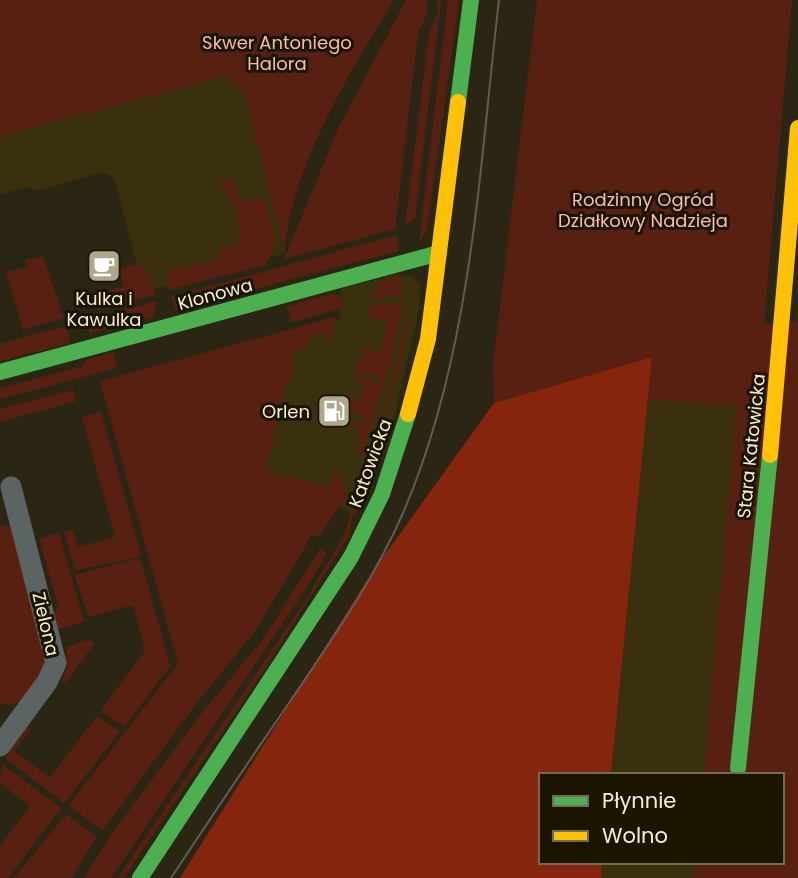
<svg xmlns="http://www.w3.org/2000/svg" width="798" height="878" viewBox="0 0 798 878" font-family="Poppins,sans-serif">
<rect width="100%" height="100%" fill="#2b2614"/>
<g fill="#3b300d">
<polygon points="0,0 207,0 226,76 245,93 285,253 144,292 114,178 103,172 38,191 28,187 0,194"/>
<polygon points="398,274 412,277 420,286 419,309 388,446 355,514 344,509 252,488 291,332 339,320 342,301 340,289"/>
<polygon points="648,399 737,406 704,775 611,775"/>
<polygon points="602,862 696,862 694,878 601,878"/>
</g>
<g fill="#572012">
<path d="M0,0H394C350,73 290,167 285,253L245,93L226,76L0,136Z"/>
<polygon points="406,0 427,0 428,11 418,34 395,229 284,259 338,129"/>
<polygon points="437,0 441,0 415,219 405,225 429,33 438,12"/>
<polygon points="448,0 459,0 427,231 419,242"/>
<polygon points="537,0 792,0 764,324 797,321 798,308 798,878 694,878 696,862 782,862 782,775 704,775 737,406 648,399 652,357 494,403 493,364"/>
<path d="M233,177L239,201L259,197L265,201L276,243L266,265L169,290L167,283L172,269L220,260L218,250L235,245L241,238L235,204C227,197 222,192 222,181Z"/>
<polygon points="397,235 399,251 176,310 171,297"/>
<polygon points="43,256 64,318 23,330 6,272 27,267 25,260"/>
<polygon points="139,263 150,275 155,294 97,310 92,295 124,286 120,269"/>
<polygon points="402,276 402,295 372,299 379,283"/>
<polygon points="334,293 340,296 343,308 291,322 287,306"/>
<polygon points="157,301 153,318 90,333 85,321"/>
<polygon points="402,302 390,364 361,457 356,449 362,444 356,426 349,428 346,424 349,422 362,424 364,416 346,409 349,396 360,399 364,384 353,381 354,376 379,384 380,377 355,373 358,358 364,359 366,352 360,351 361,348 380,353 388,322 368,317 370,306"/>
<polygon points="408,316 410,320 401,361 369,464 366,463 385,408"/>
<polygon points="336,317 331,341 328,343 325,332 307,338 309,347 293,352 290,363 295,364 291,379 287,378 265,471 331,487 334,472 337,473 348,495 319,536 312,535 256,630 196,704 102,831 69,805 178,664 100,381"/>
<polygon points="66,326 70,343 0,361 0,344"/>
<polygon points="113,352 117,368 0,399 0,388 81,367 86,360"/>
<polygon points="73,390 76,401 0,422 0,409"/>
<polygon points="101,412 141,554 137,558 75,570 64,532 73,530 78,547 115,537 82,417"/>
<polygon points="355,499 349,536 263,672 124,878 118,878 307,598 344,535"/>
<polygon points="15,524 50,645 47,672 25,700 10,705 0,703 0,527"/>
<polygon points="59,533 84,621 56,630 53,618 58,605 39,539"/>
<polygon points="320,549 327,553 306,589 111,878 84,878 113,832 201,714 261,642"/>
<polygon points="138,559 142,563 170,666 124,727 101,710 145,651 133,605 89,617 74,575"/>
<polygon points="89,640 95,643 65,683 62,681 67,669 66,647"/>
<polygon points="97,716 120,732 64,803 5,758 27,727 30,729 14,751 50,778"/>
<polygon points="2,764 61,808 8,878 0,878 0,846 30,806 0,783"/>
<polygon points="66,814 97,837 71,878 14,878"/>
</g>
<polygon fill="#85250e" points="652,357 611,775 541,775 541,862 602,862 601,878 180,878 371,574 494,403"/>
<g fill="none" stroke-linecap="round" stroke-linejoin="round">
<polyline stroke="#5b6463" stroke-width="21" points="0,746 47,682 56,663 11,487"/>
<g stroke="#4caf50" stroke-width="16">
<polyline points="458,102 471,0"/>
<polyline points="0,372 439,253"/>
<polyline points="738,768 770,455"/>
<polyline points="140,878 351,557 382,494 408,414"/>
</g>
<g stroke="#ffc107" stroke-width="16">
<polyline points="408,414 428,339 458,102"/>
<polyline points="770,455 798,128"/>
</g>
<path stroke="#5d5d55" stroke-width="2" d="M171,878C210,819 249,761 289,703C330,642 374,580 403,513C472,353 479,170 499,0"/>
</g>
<defs>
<symbol id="cafe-square" viewBox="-11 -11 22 22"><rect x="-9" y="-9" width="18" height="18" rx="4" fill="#b0a88e" stroke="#1b1400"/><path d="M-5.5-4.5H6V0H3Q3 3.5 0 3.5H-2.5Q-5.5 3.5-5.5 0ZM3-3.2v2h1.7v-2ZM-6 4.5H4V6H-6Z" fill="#fff"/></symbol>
<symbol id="fuel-square" viewBox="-11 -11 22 22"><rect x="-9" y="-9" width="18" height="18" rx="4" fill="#b0a88e" stroke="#1b1400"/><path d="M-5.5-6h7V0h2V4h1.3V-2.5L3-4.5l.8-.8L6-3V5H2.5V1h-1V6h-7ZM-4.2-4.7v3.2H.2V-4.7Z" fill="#fff"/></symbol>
</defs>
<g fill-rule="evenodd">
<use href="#cafe-square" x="85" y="247" width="38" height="38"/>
<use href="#fuel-square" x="315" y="392" width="38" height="38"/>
</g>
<g text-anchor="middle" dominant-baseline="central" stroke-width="6" stroke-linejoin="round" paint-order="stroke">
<g font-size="18" fill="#f7bcae" stroke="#1b1400">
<text x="277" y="42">Skwer Antoniego<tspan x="277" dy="21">Halora</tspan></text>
<text x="643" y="199">Rodzinny Ogród<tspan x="643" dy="21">Działkowy Nadzieja</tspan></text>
</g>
<g font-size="18" fill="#f8eecf" stroke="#1b1400">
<text transform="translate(215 294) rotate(-15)">Klonowa</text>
<text transform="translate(751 446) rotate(-84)">Stara Katowicka</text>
<text transform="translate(370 463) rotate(-70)">Katowicka</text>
<text transform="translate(46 624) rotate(77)">Zielona</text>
</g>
<g font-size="18" fill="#f8eecf" stroke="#1b1400">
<text x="104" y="298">Kulka i<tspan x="104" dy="21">Kawulka</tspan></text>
<text x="310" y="411" text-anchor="end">Orlen</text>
</g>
</g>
<rect x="539" y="773" width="245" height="91" fill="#1b1400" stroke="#736b53" stroke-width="2"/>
<rect x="553" y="796" width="35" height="10" fill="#4caf50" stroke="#736b53" stroke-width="2"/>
<text x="602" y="808" font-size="21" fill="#f8eecf">Płynnie</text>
<rect x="553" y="831" width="35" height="10" fill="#ffc107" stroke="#736b53" stroke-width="2"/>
<text x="602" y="843" font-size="21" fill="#f8eecf">Wolno</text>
</svg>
